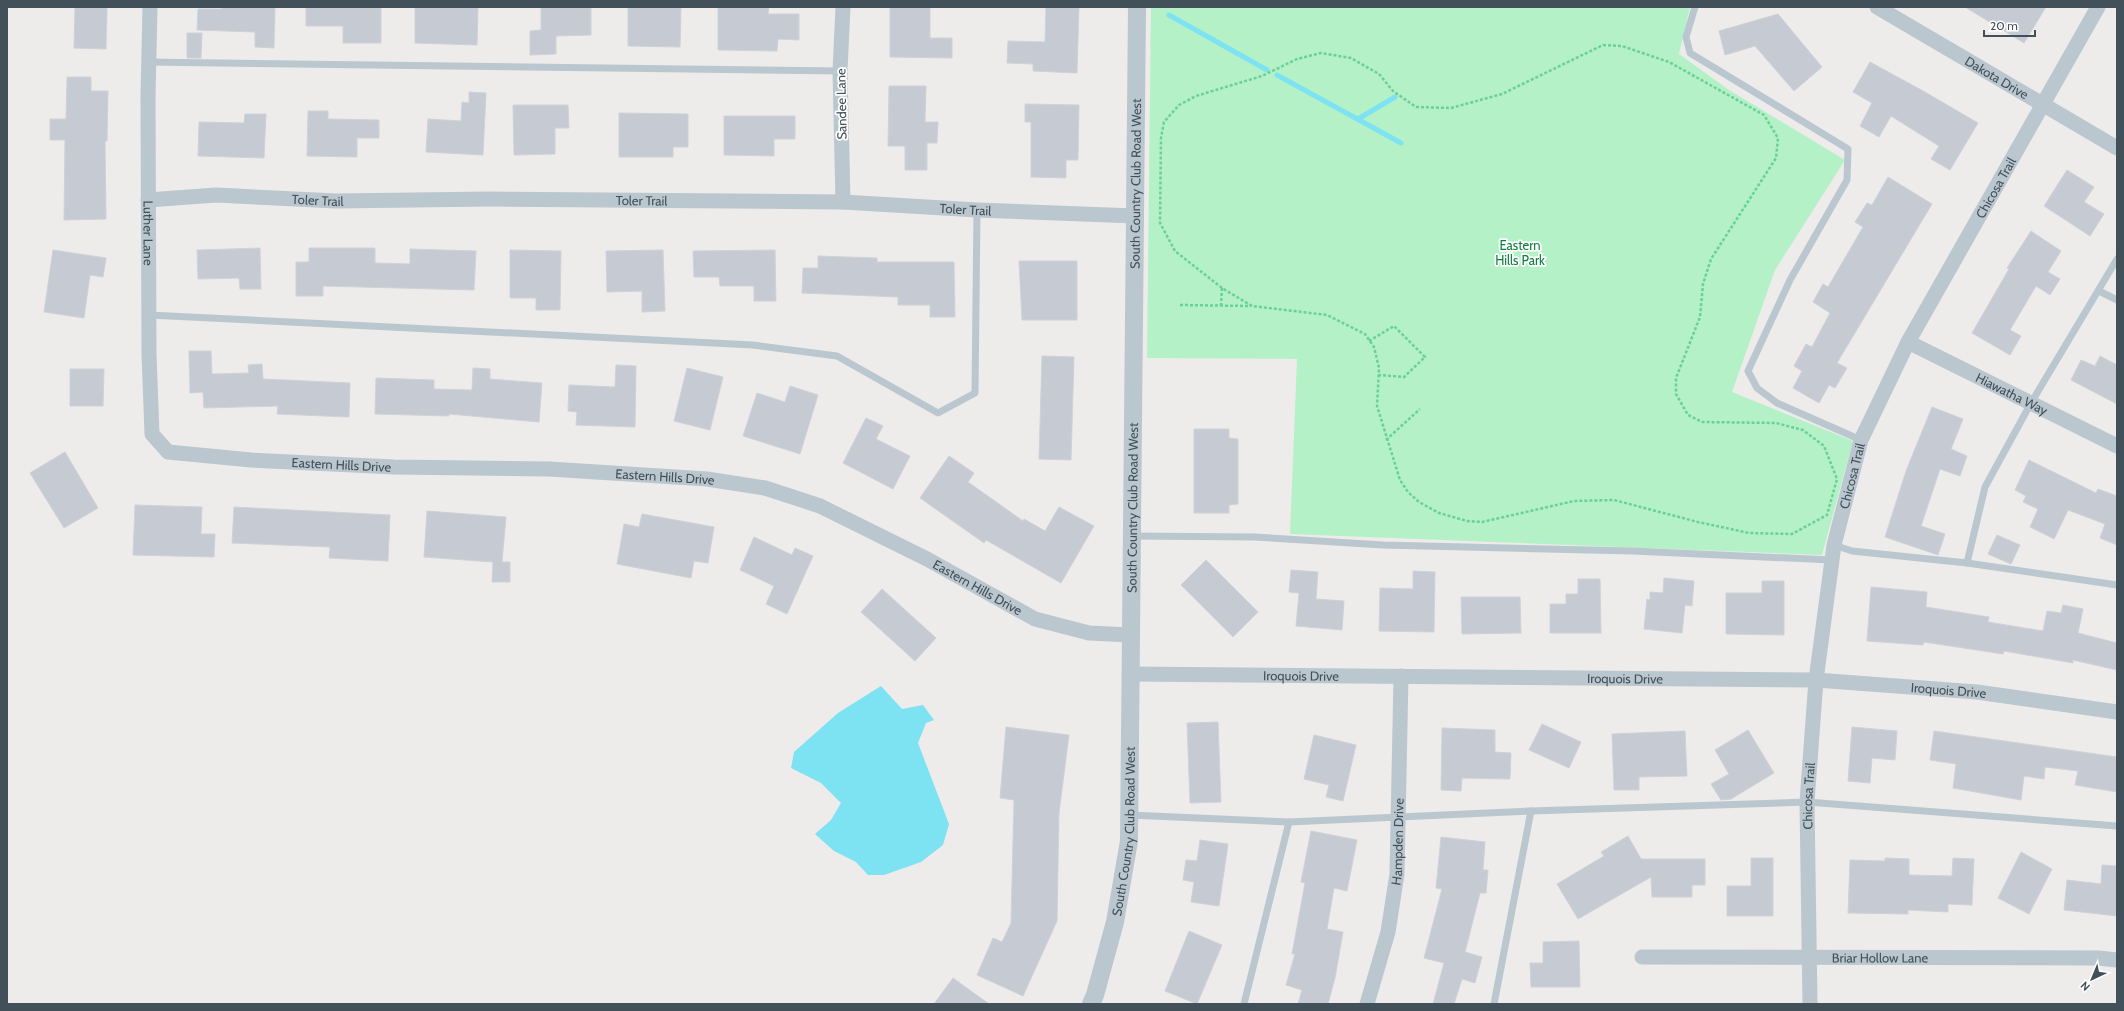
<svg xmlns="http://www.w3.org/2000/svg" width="2124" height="1011" viewBox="0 0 2124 1011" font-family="Cabin,sans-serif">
<rect width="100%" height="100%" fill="#eeebeb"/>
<polygon fill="#b4f1c7" points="1151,7 1690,7 1679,54 1729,90 1845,160 1775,270 1732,392 1853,441 1822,555 1290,534 1297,359 1147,358"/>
<polygon fill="#7de2f2" points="881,686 902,709 923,705 934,720 926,723 918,743 949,824 943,845 921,862 884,875 868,875 856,862 834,851 815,834 831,820 841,803 821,783 791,768 794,752 838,713"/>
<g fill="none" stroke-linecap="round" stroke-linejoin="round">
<g stroke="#7de2f2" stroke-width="5">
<polyline points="1169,15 1267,70"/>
<polyline points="1277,75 1401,143"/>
<polyline points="1358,119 1395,97"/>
</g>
</g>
<g fill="#c6cad2" stroke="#ced2d8">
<polygon points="75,7 107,7 106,49 74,48"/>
<polygon points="222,7 275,7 274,48 255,47 255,32 197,30 198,9 222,9"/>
<polygon points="306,7 381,7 381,43 343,43 343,26 306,26"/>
<polygon points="415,7 478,7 477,45 415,43"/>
<polygon points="541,7 591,7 591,35 556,36 556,54 530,55 530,31 541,30"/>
<polygon points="628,7 681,7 680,47 628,46"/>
<polygon points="718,7 769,7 768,14 799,14 799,40 778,39 777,51 718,50"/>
<polygon points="890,7 930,7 930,38 952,38 952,58 890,57"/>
<polygon points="1046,7 1079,7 1077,73 1033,71 1033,64 1007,63 1008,41 1045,42"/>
<polygon points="1965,7 2046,7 2024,43"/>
<polygon points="1778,14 1822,67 1794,91 1755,46 1725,55 1719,31"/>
<polygon points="187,33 202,33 201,58 187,58"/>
<polygon points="1870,62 1925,92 1978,123 1950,170 1931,159 1939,146 1891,116 1879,137 1860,126 1872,103 1853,92"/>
<polygon points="67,77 91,77 91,91 108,91 107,141 105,141 106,219 64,220 65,140 50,140 50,119 66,119"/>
<polygon points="889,86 926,86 925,122 938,122 937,143 927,143 927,170 905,170 905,146 888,146"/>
<polygon points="469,92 486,93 483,155 426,152 428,119 461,121 462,102 469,103"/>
<polygon points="1025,104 1079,105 1078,160 1066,160 1066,178 1031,177 1031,122 1025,122"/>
<polygon points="513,105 568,105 569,128 555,128 555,154 514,155"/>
<polygon points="308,111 328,111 328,119 379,120 379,138 357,138 357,157 307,156"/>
<polygon points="619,113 688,114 688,147 673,147 673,157 619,157"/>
<polygon points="245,114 266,114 264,158 198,156 199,122 244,123"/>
<polygon points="724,116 795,116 795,139 774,139 774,156 724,155"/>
<polygon points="2067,170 2094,187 2084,202 2104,214 2090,236 2044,206"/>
<polygon points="1888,177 1932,204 1837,363 1847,368 1835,388 1829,385 1819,403 1793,388 1802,371 1794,366 1806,344 1812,347 1830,313 1813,302 1823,284 1828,287 1863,227 1855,222 1867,203 1872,205"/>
<polygon points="2031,231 2061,251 2048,272 2060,279 2050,295 2036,286 2010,330 2021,336 2010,355 1972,333 2009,269 2007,268"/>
<polygon points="260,248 261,289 240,289 239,278 198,279 197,250"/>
<polygon points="309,248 375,248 375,263 410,264 410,249 476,251 474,290 323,286 323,296 296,296 296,262 309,262"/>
<polygon points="53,250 106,258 103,277 90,275 84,318 44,312"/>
<polygon points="510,250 561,251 560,310 536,310 536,298 510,298"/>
<polygon points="663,250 665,311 642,312 642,291 607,292 606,251"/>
<polygon points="775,250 776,301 754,301 754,286 720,286 719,277 694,277 693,251"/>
<polygon points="818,256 877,258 877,262 954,262 955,317 930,317 930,305 898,305 898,297 802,293 803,268 818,268"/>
<polygon points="1019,261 1077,261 1077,320 1022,320"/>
<polygon points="189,351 211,351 212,374 249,373 248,365 262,364 263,379 350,383 349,417 277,414 278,406 204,408 203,392 190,393"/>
<polygon points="1042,356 1074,357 1071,460 1039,459"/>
<polygon points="2100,356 2117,365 2117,404 2071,380 2081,360 2095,366"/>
<polygon points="616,365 636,366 635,427 576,425 577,412 568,411 569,385 615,387"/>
<polygon points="473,368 490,369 490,379 542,383 539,422 449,414 449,416 375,414 376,378 434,380 434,389 472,390"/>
<polygon points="687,368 723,377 710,430 674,421"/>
<polygon points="70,369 104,369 103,406 70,406"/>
<polygon points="790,386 818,395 800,454 743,436 757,393 785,402"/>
<polygon points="1932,407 1963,419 1951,449 1967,456 1960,476 1940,469 1921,526 1945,534 1938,555 1885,537 1906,471"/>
<polygon points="866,418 883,426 876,439 910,456 893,489 843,463"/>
<polygon points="1194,429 1229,429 1229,438 1238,439 1238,504 1229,505 1229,513 1194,513"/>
<polygon points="65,452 98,508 64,528 30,473"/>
<polygon points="949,456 974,473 968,482 1023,521 1024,519 1045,531 1059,507 1094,526 1061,583 986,540 984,543 920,498"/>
<polygon points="2029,460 2096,493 2098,489 2117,496 2117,545 2100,538 2105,524 2068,510 2054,539 2030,527 2038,509 2023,502 2026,496 2015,490"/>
<polygon points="135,505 202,507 201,534 215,534 214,557 133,555"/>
<polygon points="234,507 390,515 388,561 329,558 330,547 232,543"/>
<polygon points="427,511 506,517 502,562 510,562 510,582 492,582 493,562 424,557"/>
<polygon points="642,514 714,527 708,563 694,561 691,578 617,564 624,524 639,527"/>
<polygon points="1997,535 2020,545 2011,564 1988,554"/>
<polygon points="754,537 792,555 795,548 813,556 787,614 766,604 774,586 740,570"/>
<polygon points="1206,560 1258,612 1233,637 1181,585"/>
<polygon points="1291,570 1318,572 1316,599 1344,601 1342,630 1296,626 1299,593 1289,592"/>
<polygon points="1413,571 1435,572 1434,632 1379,631 1380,588 1413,589"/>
<polygon points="1664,578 1694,581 1692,606 1685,605 1682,633 1644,629 1647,599 1650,600 1650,592 1663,593"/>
<polygon points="1578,579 1600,579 1601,633 1550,633 1550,604 1566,604 1566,594 1578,594"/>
<polygon points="1762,581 1784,581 1784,635 1726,634 1726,593 1762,593"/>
<polygon points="1871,587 1927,592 1926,607 1989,617 1988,622 2043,631 2047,611 2061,613 2063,605 2083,609 2078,633 2117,643 2117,670 2073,660 2073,663 2004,651 2003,654 1924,642 1923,645 1867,641"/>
<polygon points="882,589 936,638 915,661 861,612"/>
<polygon points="1461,597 1520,597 1521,633 1462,634"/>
<polygon points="1218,722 1221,802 1190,803 1187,723"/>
<polygon points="1542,724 1581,742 1569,768 1529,750"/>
<polygon points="1006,727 1069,735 1059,813 1057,921 1023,996 977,975 993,938 1002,942 1011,923 1014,800 1000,798"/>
<polygon points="1852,727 1897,731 1895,760 1872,758 1870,783 1848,781"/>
<polygon points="1442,728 1495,730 1495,752 1511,753 1510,779 1462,778 1461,791 1441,790"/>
<polygon points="1748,730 1774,773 1731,799 1721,800 1711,784 1729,774 1715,750"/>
<polygon points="1685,731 1687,776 1639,777 1639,790 1614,790 1612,734"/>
<polygon points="1934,731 2117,757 2117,792 2075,785 2078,771 2045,767 2044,779 2024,776 2021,800 1953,788 1956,764 1930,760"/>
<polygon points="1314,735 1356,745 1343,801 1326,797 1329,785 1304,779"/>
<polygon points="1311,831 1357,840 1347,891 1334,888 1327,929 1343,932 1335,978 1328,1004 1298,1004 1302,990 1286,985 1295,954 1292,954 1305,883 1301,882"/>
<polygon points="1628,836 1641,859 1705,859 1705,885 1692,885 1692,897 1652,897 1651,877 1578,919 1557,884 1604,856 1601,852"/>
<polygon points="1441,837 1485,842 1483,870 1488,870 1486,893 1480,893 1465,952 1482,957 1475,983 1462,979 1454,1004 1433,1004 1444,963 1424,958 1442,889 1436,888"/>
<polygon points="1200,840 1228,844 1219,906 1191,902 1194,882 1183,880 1186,860 1197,861"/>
<polygon points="2021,852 2052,869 2029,914 1998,898"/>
<polygon points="1751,858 1773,858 1773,916 1727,916 1727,886 1751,886"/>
<polygon points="1885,858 1909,859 1909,875 1952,876 1953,858 1974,859 1972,905 1948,904 1948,912 1908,910 1908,914 1848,913 1850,860 1885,861"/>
<polygon points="2102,865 2117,866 2117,916 2064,910 2067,880 2101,884"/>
<polygon points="1189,931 1222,945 1197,1004 1165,991"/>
<polygon points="1579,941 1580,987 1531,987 1530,963 1543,963 1543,942"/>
<polygon points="953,978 989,1004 934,1004"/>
</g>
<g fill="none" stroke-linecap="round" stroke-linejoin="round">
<g stroke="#6ad196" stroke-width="2.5" stroke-dasharray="3 2" stroke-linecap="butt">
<polygon points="1603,45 1622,46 1669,62 1764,115 1778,138 1776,158 1711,259 1703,284 1700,317 1676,378 1676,394 1688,415 1702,422 1776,423 1803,430 1824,446 1837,479 1827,515 1792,534 1749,533 1698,522 1614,500 1574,501 1482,522 1467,521 1439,513 1419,502 1408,492 1400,480 1377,406 1379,368 1374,347 1365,334 1327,315 1252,306 1222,288 1175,251 1160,223 1161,138 1164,122 1179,105 1196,96 1262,76 1297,59 1321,53 1351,58 1379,74 1393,91 1416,107 1451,108 1502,94"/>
<polyline points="1180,305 1251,306"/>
<polyline points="1221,306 1222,288"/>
<polyline points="1369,341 1394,326 1425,357 1404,377 1379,375"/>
<polyline points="1386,440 1420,409"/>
</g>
<g stroke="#bac7cf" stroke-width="7">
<polyline points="1695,7 1686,37 1690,53 1848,149 1847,180 1790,280 1748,371 1757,388 1777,403 1861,440"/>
<polyline points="148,62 840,71"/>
<polyline points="2099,291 2117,300"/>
<polyline points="149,315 753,345 837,356 938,413 975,393 977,210"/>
<polyline points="1132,536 1254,537 1383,545 1633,551 1832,560"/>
<polyline points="1834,545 1852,551 1967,563 2117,585"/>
<polyline points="1967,563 1985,487 2031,403 2117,259"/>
<polyline points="1129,815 1289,822 1531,811 1807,802 2117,826"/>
<polyline points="1244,1004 1289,822"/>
<polyline points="1494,1004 1531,811"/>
</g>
<g stroke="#bac7cf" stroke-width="15">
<path id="s1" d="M150,7L148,97L149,354L152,434L168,452L251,460L394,467L549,469L707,479L765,488L820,506L927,559L1035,619L1089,633L1130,635"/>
<path id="s2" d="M1877,7L2117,148"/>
<path id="s3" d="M148,200L216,195L336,201L491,199L843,202L977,210L1135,216"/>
<polyline points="843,202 840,71 843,7"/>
<path id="s4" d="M1908,342L2117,446"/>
<path id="s5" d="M1131,674L1816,680L1977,692L2117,712"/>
<path id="s6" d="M1642,957L2098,958L2117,960"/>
<path id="s7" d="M1367,1004L1388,932L1397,874L1401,676"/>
<path id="s8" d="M1810,1004L1807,802L1816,680L1834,545L1861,440L1908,342L2098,7"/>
</g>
<path stroke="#bac7cf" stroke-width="18" id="s9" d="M1091,1004L1095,995L1115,922L1129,841L1137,7"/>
</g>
<g text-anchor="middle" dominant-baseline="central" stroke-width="3.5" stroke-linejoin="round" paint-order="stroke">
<g font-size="13" fill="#42505a" stroke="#fff">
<text stroke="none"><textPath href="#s2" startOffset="139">Dakota Drive</textPath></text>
<text transform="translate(841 104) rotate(-91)">Sandee Lane</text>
<text stroke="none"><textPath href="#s9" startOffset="825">South Country Club Road West</textPath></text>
<text stroke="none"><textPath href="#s8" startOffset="855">Chicosa Trail</textPath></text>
<text stroke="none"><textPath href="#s3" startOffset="170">Toler Trail</textPath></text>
<text stroke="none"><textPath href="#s3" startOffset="494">Toler Trail</textPath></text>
<text stroke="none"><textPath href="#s3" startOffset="818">Toler Trail</textPath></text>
<text stroke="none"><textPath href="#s1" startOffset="226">Luther Lane</textPath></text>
<text stroke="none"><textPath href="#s4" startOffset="116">Hiawatha Way</textPath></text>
<text stroke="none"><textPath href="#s1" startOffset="625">Eastern Hills Drive</textPath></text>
<text stroke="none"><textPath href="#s8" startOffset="532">Chicosa Trail</textPath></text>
<text stroke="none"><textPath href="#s1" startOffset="949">Eastern Hills Drive</textPath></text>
<text stroke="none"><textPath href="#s9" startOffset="501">South Country Club Road West</textPath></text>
<text stroke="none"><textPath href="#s1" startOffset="1285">Eastern Hills Drive</textPath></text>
<text stroke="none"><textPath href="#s5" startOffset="170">Iroquois Drive</textPath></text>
<text stroke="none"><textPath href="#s5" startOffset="494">Iroquois Drive</textPath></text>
<text stroke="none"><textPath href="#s5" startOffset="818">Iroquois Drive</textPath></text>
<text stroke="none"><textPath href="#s8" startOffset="208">Chicosa Trail</textPath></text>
<text stroke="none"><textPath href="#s9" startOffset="177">South Country Club Road West</textPath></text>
<text stroke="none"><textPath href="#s7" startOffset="166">Hampden Drive</textPath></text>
<text stroke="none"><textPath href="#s6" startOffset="238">Briar Hollow Lane</textPath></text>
</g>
<g font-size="13" fill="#0f7f3f" stroke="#fff">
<text x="1520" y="245">Eastern<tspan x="1520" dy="15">Hills Park</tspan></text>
</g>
</g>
<rect width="2124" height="1011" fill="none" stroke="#42505a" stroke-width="16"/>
<g transform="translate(2092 979) rotate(224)" stroke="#ffffff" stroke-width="3" paint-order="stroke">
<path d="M0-3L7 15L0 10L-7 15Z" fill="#42505a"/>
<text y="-6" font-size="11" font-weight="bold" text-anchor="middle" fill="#42505a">N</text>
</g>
<path d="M1984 30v6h51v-6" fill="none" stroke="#42505a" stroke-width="2"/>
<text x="1990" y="30" font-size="12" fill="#42505a" stroke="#ffffff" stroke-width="3" paint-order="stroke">20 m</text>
</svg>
